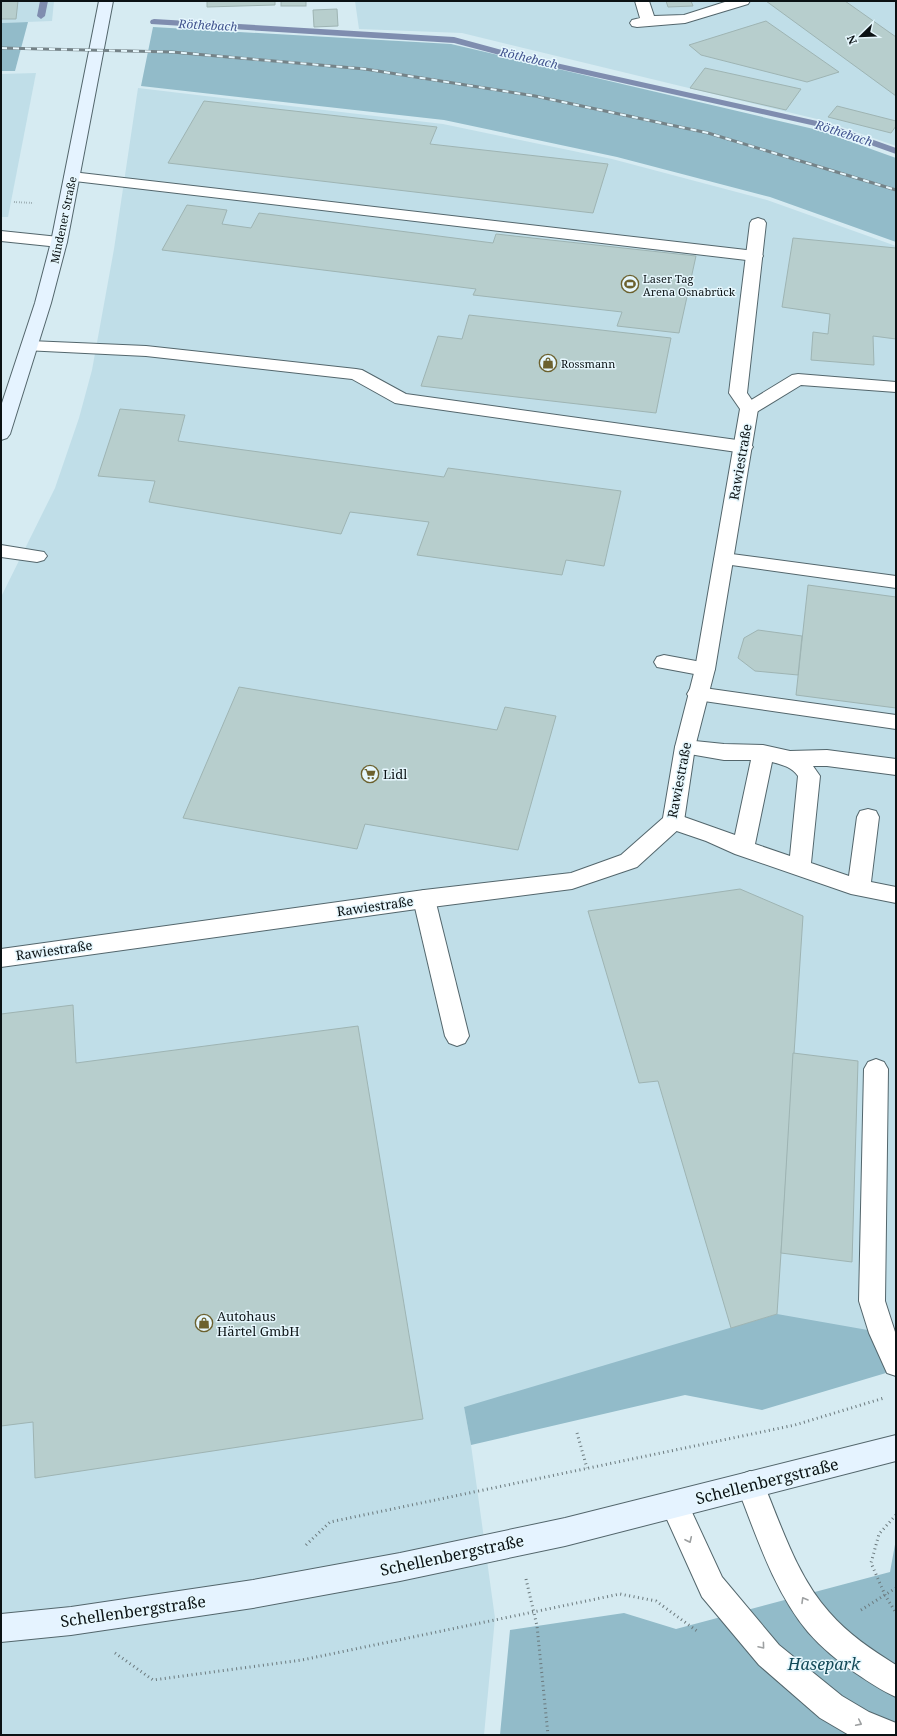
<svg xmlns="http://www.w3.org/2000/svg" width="897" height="1736" viewBox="0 0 897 1736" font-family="'Noto Serif',serif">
<rect width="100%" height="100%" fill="#d6ebf2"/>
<g fill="#c0dee8">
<polygon points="1,1 54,1 52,21 1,23"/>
<polygon points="355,1 896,1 896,146 825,121 462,33 359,29"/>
<polygon points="36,73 8,217 1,217 1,74"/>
<polygon points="138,88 443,124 612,159 767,200 896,246 896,1335 882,1333 464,1407 471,1445 495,1618 484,1735 1,1735 1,597 55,488 79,418 92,370 114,249"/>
</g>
<g fill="#92bbc9">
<polygon points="28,22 15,71 1,71 1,23"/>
<polygon points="153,27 451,44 818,130 896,158 896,242 770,197 617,157 444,120 141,86"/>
<polygon points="777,1314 896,1335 896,1370 762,1410 685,1395 471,1445 464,1407"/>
<polygon points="896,1539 896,1735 500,1735 510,1630 624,1613 676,1629 890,1572"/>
</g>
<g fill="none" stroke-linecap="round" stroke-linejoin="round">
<g fill="#7f8daf" fill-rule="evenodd">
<polygon points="40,1 48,1 45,16 41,19 37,16"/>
<polygon points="154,19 454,37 520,55 826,123 896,148 896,154 820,127 519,60 454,43 151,24 150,22 151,20"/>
</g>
</g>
<g fill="#b7cecd" stroke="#9eb4b3">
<polygon points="1,1 18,1 16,19 1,19"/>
<polygon points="207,1 275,1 275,5 207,7"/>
<rect x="281" y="1" width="25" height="5"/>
<polygon points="666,1 691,1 693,6 668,7"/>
<polygon points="766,1 845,1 896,37 896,96"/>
<polygon points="337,9 338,26 314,27 313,10"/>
<polygon points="766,21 839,72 807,82 701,55 689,45"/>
<polygon points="705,68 801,89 786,110 690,88"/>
<polygon points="204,101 437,127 430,144 608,164 593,213 168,163"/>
<polygon points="837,106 896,121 896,126 891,133 828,117"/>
<polygon points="187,205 227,210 222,224 251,228 259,213 493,243 496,234 696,256 679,333 617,326 622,312 473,295 476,289 162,250"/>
<polygon points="793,238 896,248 896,339 873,336 874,365 811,360 813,332 828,334 830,314 782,307"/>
<polygon points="469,315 671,338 656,413 421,386 438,336 462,339"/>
<polygon points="120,409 185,415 178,441 444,477 448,468 621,491 604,566 566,560 562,575 417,555 429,522 350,512 341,534 149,502 155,481 98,476"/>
<polygon points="808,585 896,597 896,708 796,695"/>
<polygon points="758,630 802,636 798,675 755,671 738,658 744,638"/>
<polygon points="239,687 497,730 505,707 556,716 518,850 365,824 357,849 183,818"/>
<polygon points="740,889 803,916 777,1314 731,1328 658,1081 639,1083 588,911"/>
<polygon points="73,1005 76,1063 358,1026 423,1419 35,1478 33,1422 1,1426 1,1014"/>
<polygon points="793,1053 858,1061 852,1262 781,1253"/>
</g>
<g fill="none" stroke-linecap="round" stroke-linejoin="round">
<defs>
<g id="lane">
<polygon points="635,1 649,1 654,16 684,15 728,1 750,1 748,4 685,23 637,27 632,26 630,23 632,20 640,18"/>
<polygon points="72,172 755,251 761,253 763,256 761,259 755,261 66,180 64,177 66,174"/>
<polygon points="30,341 146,346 356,369 362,370 406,394 744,441 750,443 753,447 750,451 744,453 401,404 395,403 352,379 146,356 24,350 21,346 24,342"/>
<polygon points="798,374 896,382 896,392 801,385 755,413 749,414 743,413 740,409 743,405 792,375"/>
<polygon points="1,545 44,552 47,556 44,560 37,562 1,557"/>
<polygon points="724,553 896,576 896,588 717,563 714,559 717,555"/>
<polygon points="664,655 712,664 715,669 712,674 705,676 657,667 654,662 657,657"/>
<polygon points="697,687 896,715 896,729 690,699 687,694 690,689"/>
<path d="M685,740L724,744L763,745L790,751L827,750L896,759V775L827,766H813L820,776L811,863L849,876L857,817L860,811L868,809L876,811L879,817L871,882L896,887V903L851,894L735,854L706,841L665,827L662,821L665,815L673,813L735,835L751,760H724L678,752L675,747L678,742ZM772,762C783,765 792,767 798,776L790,856L755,844Z"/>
<polygon points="424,890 432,893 435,899 469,1036 465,1043 457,1046 449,1043 445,1036 413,899 416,893"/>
<polygon points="876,1059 884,1062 888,1069 885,1301 896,1335 896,1376 887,1373 869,1333 859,1301 864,1069 868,1062"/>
</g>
<g id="street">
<polygon points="758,218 764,220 766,223 747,393 758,409 715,669 695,747 684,821 681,827 637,867 572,889 424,908 1,967 1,949 424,890 571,873 621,855 663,818 675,747 695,669 740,409 729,393 750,223 752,220"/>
<polygon points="1,231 59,237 65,239 67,242 65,245 59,247 1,241"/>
<path d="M750,1471L760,1475C780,1521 795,1574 829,1612C848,1634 872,1650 896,1665V1697C882,1691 869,1682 857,1674C839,1662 822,1648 808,1632C773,1590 756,1534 736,1484L740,1475Z"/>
<polygon points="674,1491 684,1495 722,1577 779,1645 842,1696 869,1712 896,1723 896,1735 849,1735 820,1718 759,1665 702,1597 660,1504 664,1495"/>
</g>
<g id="secondary">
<polygon points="99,1 113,1 67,242 51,303 10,434 7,438 1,440 1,406 35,303 51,242"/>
<polygon points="896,1435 896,1461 565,1546 400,1581 253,1608 71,1635 1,1642 1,1614 71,1607 253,1580 400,1553 565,1518"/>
</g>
</defs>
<use href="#lane" stroke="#53666c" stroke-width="2"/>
<use href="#street" stroke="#53666c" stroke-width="2"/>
<use href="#secondary" stroke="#53666c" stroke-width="2"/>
<polyline stroke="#6b797d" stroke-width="2" stroke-dasharray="0.5 2" stroke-linecap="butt" points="14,202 34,203"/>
<g stroke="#6b797d" stroke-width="3" stroke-dasharray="1 3.5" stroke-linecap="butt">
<polyline points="577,1433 587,1468"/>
<polyline points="896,1515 879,1534 871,1563 885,1595 896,1613"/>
<polyline points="306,1545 330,1522 795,1425 884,1398"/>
<polyline points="526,1579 537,1626 548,1735"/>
<polyline points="861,1610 896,1588"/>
<polyline points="115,1653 153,1680 302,1660 620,1594 656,1601 697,1631"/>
</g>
<use href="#lane" fill="#fff" fill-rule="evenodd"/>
<use href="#street" fill="#fff" fill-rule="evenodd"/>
<use href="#secondary" fill="#e5f3ff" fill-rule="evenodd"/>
<defs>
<polyline id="rail" points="1,48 172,52 365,69 535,96 708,133 896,190"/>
</defs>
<use href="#rail" stroke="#758388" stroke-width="3"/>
<use href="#rail" stroke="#e6f7fd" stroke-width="2" stroke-dasharray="6" stroke-linecap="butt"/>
</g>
<defs><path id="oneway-chevron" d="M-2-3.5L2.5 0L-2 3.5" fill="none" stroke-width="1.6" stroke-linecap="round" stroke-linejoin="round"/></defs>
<g stroke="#9da0a1">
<use href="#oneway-chevron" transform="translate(689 1540) rotate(65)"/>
<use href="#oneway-chevron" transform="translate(804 1600) rotate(-120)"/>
<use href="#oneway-chevron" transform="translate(762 1646) rotate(50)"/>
<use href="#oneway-chevron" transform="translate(859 1723) rotate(26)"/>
</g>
<defs>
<symbol id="stadium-ring" viewBox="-11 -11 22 22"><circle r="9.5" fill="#e6f7fd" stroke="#6c612e" stroke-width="1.5"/><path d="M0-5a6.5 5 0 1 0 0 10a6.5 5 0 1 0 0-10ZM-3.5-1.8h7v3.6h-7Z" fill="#6c612e"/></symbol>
<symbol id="shop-ring" viewBox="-11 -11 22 22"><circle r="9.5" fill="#e6f7fd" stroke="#6c612e" stroke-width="1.5"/><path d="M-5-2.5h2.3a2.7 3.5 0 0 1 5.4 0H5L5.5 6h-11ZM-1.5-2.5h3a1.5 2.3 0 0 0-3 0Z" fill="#6c612e"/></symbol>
<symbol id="supermarket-ring" viewBox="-11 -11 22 22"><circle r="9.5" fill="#e6f7fd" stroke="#6c612e" stroke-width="1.5"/><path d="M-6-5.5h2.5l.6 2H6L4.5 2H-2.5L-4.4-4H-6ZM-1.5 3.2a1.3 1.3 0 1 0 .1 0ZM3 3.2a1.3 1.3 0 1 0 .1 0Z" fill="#6c612e"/></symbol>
</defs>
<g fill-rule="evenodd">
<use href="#stadium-ring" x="620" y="274" width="20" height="20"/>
<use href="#shop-ring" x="538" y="353" width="20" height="20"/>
<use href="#supermarket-ring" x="360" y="764" width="20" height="20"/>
<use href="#shop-ring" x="194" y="1313" width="20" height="20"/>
</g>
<g text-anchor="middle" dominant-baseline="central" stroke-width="3" stroke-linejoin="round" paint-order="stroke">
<g font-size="11" fill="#0b1214" stroke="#e6f7fd">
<text transform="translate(63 220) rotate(-78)">Mindener Straße</text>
</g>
<g font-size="11" fill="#0b1214" stroke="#e6f7fd" text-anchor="start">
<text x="643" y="278">Laser Tag<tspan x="643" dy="13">Arena Osnabrück</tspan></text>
<text x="561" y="363">Rossmann</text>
</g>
<g font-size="12" font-style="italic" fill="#42548f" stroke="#e6f7fd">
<text transform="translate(208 25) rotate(3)">Röthebach</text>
<text transform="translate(529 58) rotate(13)">Röthebach</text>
<text transform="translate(844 133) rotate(18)">Röthebach</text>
</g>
<g font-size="13" fill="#0b1214" stroke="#e6f7fd">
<text transform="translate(740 462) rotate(-80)">Rawiestraße</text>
<text transform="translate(679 780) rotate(-79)">Rawiestraße</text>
<text transform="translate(375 906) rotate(-8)">Rawiestraße</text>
<text transform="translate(54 950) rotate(-8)">Rawiestraße</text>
</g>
<g font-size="13" fill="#0b1214" stroke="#e6f7fd" text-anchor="start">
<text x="383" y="774">Lidl</text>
<text x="217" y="1316">Autohaus<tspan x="217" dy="15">Härtel GmbH</tspan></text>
</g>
<g font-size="16" fill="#0b1214" stroke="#e6f7fd">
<text transform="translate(767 1481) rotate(-14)">Schellenbergstraße</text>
<text transform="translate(452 1555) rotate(-12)">Schellenbergstraße</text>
<text transform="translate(133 1611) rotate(-8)">Schellenbergstraße</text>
</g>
<g font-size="16" font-style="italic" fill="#134958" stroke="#e6f7fd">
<text x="824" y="1664">Hasepark</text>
</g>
</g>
<rect width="897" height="1736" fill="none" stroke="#0b1214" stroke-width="4"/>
<g transform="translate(861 36) rotate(247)" stroke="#e6f7fd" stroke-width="3" paint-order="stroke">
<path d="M0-3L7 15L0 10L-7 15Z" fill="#0b1214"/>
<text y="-6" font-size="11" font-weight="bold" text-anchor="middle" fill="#0b1214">N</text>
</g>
</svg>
